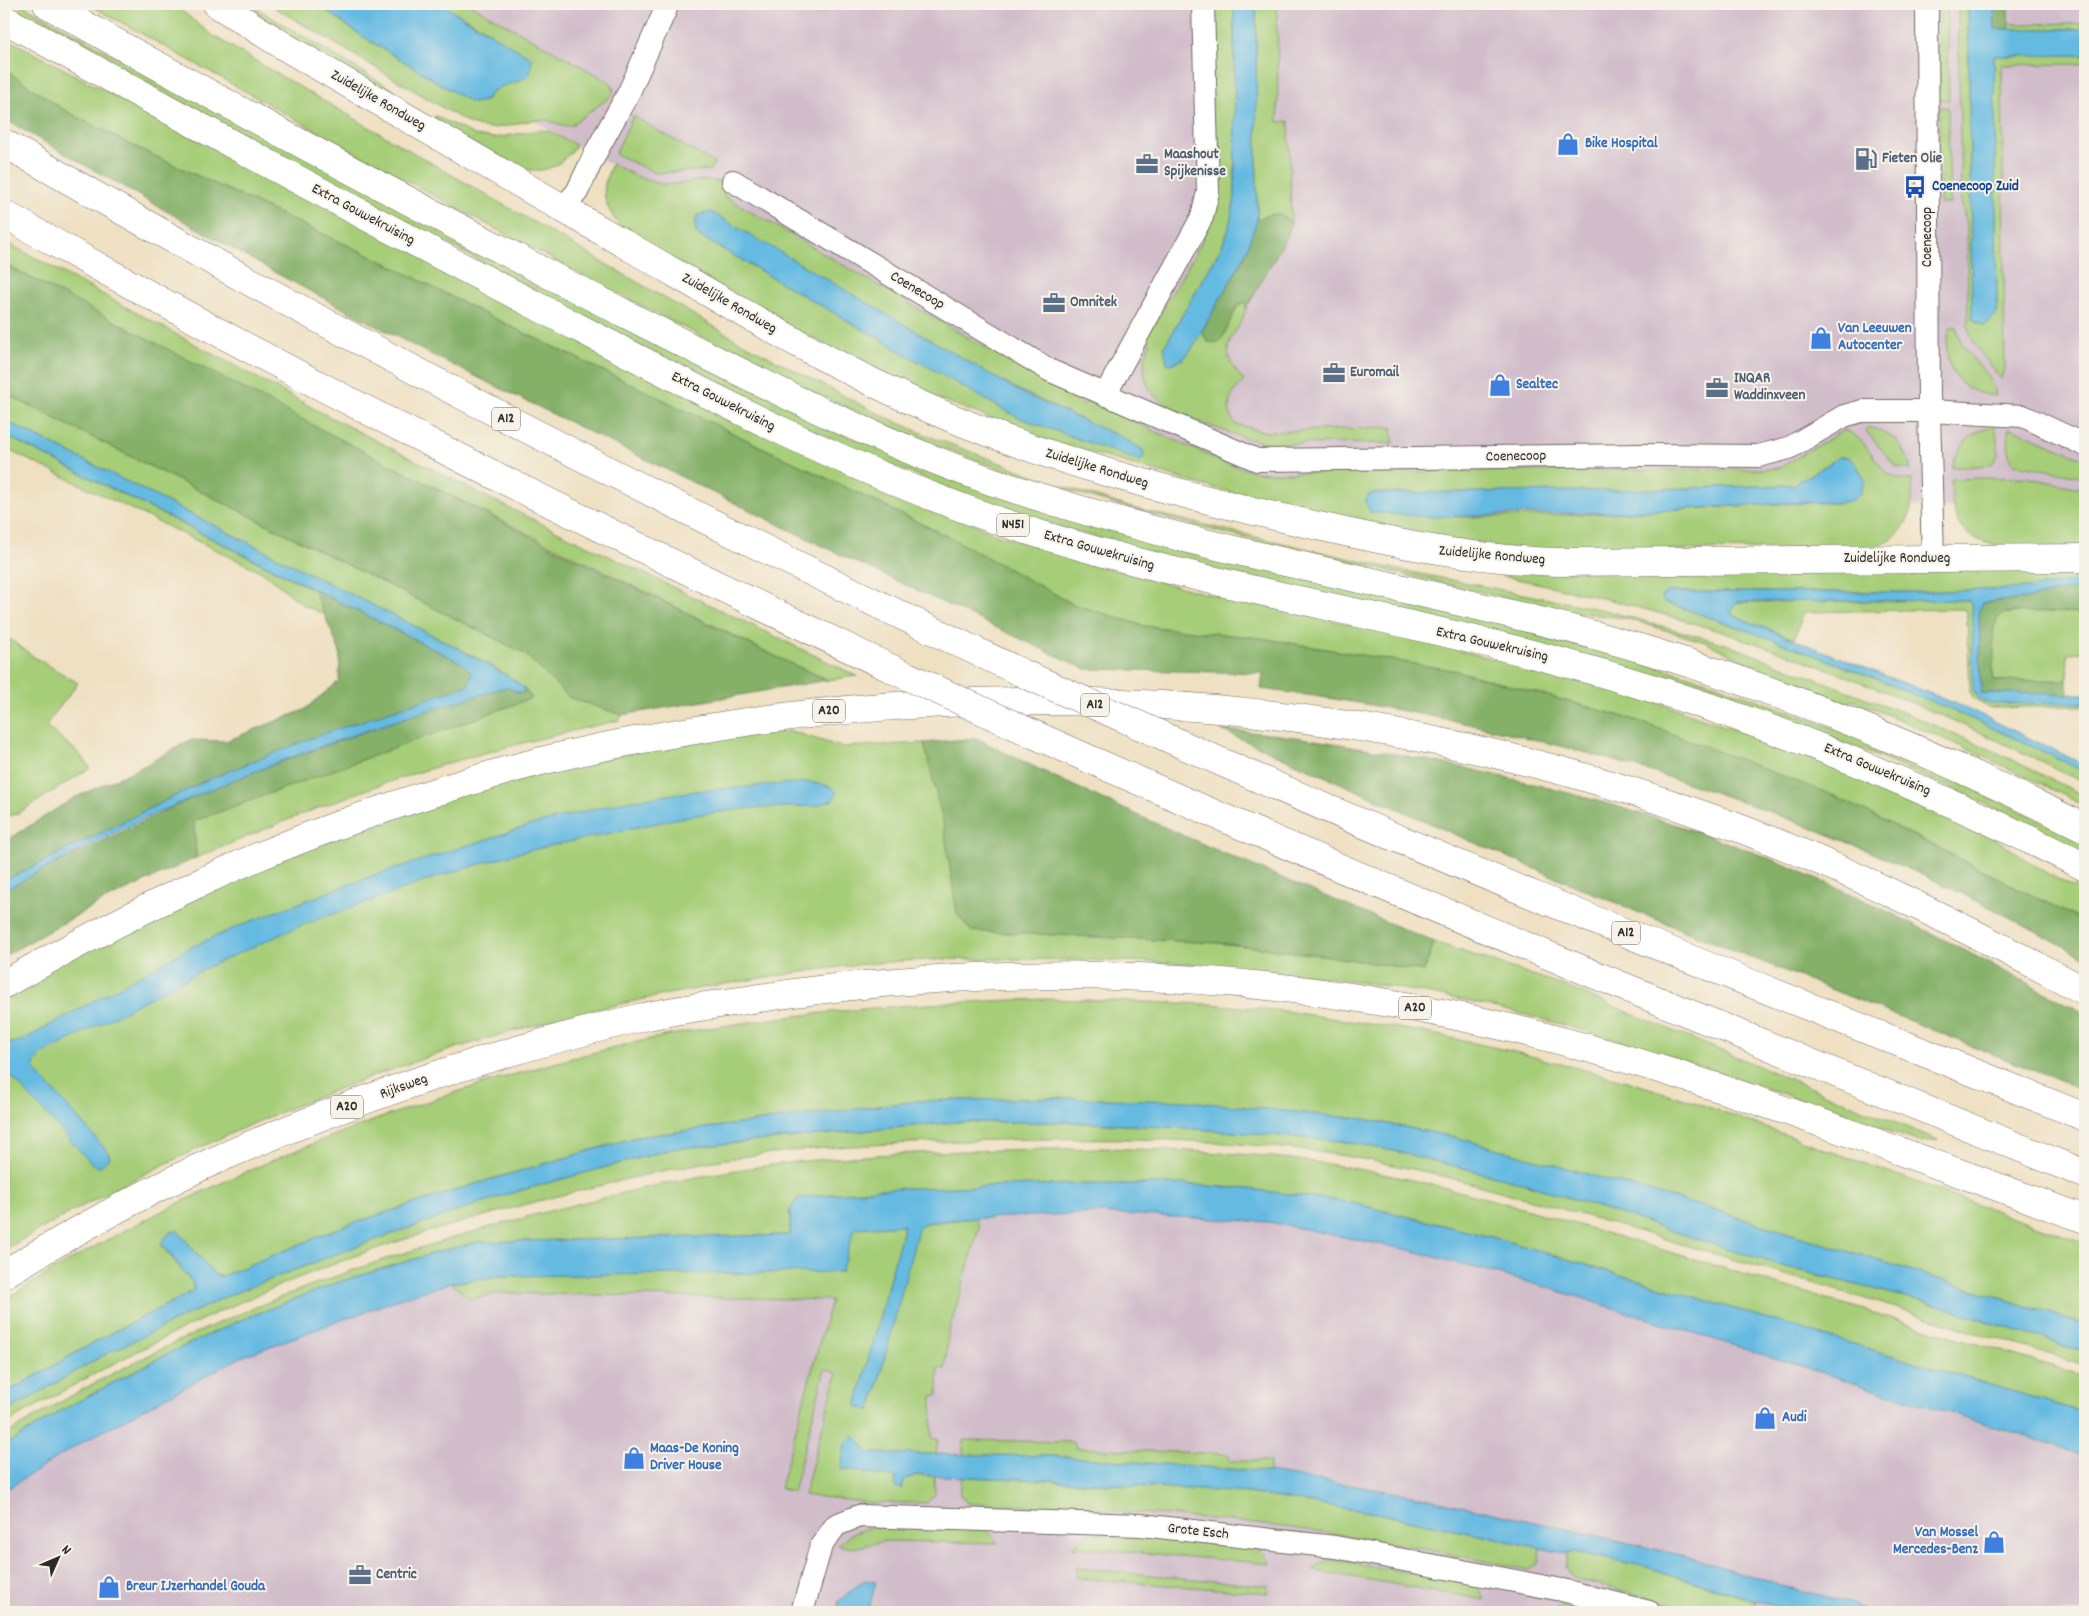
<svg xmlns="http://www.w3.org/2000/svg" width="2089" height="1616" viewBox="0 0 2089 1616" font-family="Dekko,sans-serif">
<rect width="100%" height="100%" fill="#f7f3e8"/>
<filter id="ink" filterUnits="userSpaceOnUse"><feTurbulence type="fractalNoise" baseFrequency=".02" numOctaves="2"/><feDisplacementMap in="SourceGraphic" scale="10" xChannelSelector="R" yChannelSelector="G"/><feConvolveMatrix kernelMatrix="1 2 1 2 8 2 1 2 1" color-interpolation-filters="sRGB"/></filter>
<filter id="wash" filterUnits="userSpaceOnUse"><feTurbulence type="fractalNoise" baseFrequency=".0096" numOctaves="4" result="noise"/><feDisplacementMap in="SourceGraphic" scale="20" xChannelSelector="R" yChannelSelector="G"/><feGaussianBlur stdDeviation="1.12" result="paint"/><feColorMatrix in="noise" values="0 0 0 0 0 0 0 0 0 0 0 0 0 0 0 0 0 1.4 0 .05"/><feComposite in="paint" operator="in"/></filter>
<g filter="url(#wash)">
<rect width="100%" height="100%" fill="#efe0c2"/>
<g fill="#d1bdca">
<polygon points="347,4 2085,4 2085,510 1279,493 1053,412 697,215 380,32"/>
<polygon points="1070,1198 1311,1216 1546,1287 2085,1456 2085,1612 4,1612 4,1471 148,1383 469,1262"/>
</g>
<g fill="#a6cd77" stroke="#687c51" fill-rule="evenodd">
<path d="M88,4H173L212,35L267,68L739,341L875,412L926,435L1059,485L1132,508L1385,567L1604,610L1726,644L1910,715L1994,751L2085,796V806C2009,767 1931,732 1852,700L1849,704L1779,678L1705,642L1625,618L1562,611C1361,562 1156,527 962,455C851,414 745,359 640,305C453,209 271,105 88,4Z"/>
<polygon points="234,4 249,4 395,91 390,95"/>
<path d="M269,4H317L362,36L472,103L485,101L494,89L526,76L490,32L441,4H469L608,81L612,84L614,91L610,97L570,126C561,126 553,121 543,120C515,119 502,135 470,124Z"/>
<path d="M1213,4H1234L1235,198L1228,231L1221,248L1164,347L1173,363L1186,356L1202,331L1208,342L1222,338L1238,305L1246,302C1246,335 1207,340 1244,381C1230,394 1224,407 1235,424L1265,432L1392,427L1393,443L1274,444C1246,441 1167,414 1151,391C1141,376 1143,358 1150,343L1145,339L1201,243L1209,221Z"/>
<path d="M1256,4H1277L1278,122L1289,121L1291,224C1282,211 1269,213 1257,220Z"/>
<polygon points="1938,4 1947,4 1949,100 1939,99"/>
<polygon points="1958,4 1968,4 1972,319 1984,326 1997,314 1994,56 2085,55 2085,64 2002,65 2005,364 2001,379 1975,345 1968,330 1967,225 1961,202"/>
<path d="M23,5L110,53L849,437L1707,681L1874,743L2085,841V853C1961,789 1833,735 1702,690L1138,550L1031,518L947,488L845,446L619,335L202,113L17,11Z"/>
<polygon points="2085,23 2085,29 2009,29 2009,24"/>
<polygon points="4,37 184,133 993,533 1101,567 1216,596 1319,617 1575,678 1666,705 1822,761 1984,831 2048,874 2085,893 2085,922 1885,821 1639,721 1457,671 1260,638 1144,626 1073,604 957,541 481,312 388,264 131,145 66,111 4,69"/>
<polygon points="1939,107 1948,107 1950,204 1940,204"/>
<path d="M435,116L477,136L495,138L539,130L549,131L576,145C548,186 517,169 483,150C466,140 449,131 433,122Z"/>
<polygon points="633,116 714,163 710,170 656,173 615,154"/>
<path d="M612,164C628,172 645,182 663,184C686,186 708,173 730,186L724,196L1045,382L1080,397L1078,401L1084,405L1086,400L1225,463L1256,472L1274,473L1761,469L1779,468L1844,430C1875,440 1875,482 1912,480C1914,516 1907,539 1868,548L1554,551L1496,548L1397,532L1206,486L1050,441L926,394L767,316L620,227C603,203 599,191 612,164ZM696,234L1143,450L1144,458L1140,460L1017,417ZM1840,457H1848L1855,463L1865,480L1840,503C1796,502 1752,505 1708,508C1596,513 1482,523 1370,512L1368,496L1373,493L1588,491L1793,485Z"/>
<polygon points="4,241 324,414 497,502 857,676 828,680 789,663 319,430 4,264"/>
<path d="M1950,327H1957C1959,355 1992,369 1996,396C1957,393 1939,364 1950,327Z"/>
<path d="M4,393L524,653L568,697L622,715L620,720C540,738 461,757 383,784C319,806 258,832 196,858L194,821L531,698C513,673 481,661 454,646L4,420Z"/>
<path d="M1995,426L1999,454L1991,465L1952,468C1957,447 1972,429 1995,426Z"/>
<path d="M1868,427C1891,432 1906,446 1911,470L1896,467L1866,431Z"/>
<polygon points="2011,428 2085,459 2085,477 2014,464 2009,458 2008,430"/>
<polygon points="4,435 314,590 326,615 303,605 264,573 4,448"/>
<path d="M2025,477L2085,489V546C2051,546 1978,557 1959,524C1951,510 1952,494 1951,479Z"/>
<path d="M2085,567V580L2029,588L1917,592H1667L1664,602C1808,650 1949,704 2085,772V783C1900,690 1706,614 1501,576L1502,572Z"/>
<polygon points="1969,600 1972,606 1974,693 1985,703 2085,703 2085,706 1988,708 1973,698 1970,692 1967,618 1966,611 1962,609 1804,612 1794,639 1734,616 1731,611 1735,602"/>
<path d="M2027,611L2085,613V652L2068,653L2067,680L1994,681C1992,673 1991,630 1994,624C1996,621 1999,617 2002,614Z"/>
<path d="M10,639L34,657L78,683L46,725C60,741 79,748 90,768L17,814L4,817V645L8,647Z"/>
<path d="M791,731L841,747L924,743L972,931L1219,943L1321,955L1424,971L1434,942L1557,983L1938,1140L1920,1142C1769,1089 1618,1033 1461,1000C1337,974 1209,962 1083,960C1023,959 962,958 902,961C849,964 796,973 743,981C479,1022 234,1116 4,1250V1072L8,1073L99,1167L109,1158L4,1041V1001L52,967L245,873L459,792L667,745Z"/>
<path d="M1050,999L1209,1004L1284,1011L1423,1032L1511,1051L1627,1081L1700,1104L2085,1243V1324L1684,1201L1455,1137L1364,1119L1062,1098L917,1101L637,1137L475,1184L344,1226L227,1276L215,1275L177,1230L165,1239L162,1246L193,1283V1291L91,1344L4,1394V1300C163,1200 339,1125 519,1073C567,1059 616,1046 664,1036C792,1012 920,1002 1050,999Z"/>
<path d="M956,1122H1070L1185,1128L1341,1141L1394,1151L1520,1182L1782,1266L1925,1302L2085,1352V1365C1936,1320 1787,1275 1637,1231C1537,1202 1435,1169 1332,1154C1220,1138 1108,1137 995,1140C901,1143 807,1146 714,1161C660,1170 607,1184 554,1197C478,1217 400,1238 326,1267C213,1310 107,1364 4,1425V1413L102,1356L227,1296L349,1249L504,1195L672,1149Z"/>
<path d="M1101,1148C1158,1150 1215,1151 1272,1157C1354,1165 1435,1184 1515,1206L2085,1376V1413L1499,1239L1348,1202L1249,1189L1180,1184H1076L878,1189L798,1198L790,1210V1235L478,1242L437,1252L339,1282L243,1319L165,1355L66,1408L4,1446V1436C175,1328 362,1259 557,1209C636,1189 714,1171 795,1162C896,1151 999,1150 1101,1148Z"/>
<polygon points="976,1218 979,1228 948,1335 945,1369 938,1368 938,1395 932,1396 932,1438 938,1439 936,1455 868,1453 862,1443 853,1436 845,1444 841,1469 897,1478 901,1489 905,1479 916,1475 934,1476 935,1494 927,1503 872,1503 804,1495 837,1373 825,1369 793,1492 780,1488 831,1300 502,1293 470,1299 451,1283 499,1276 701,1273 855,1228 904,1225 856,1406 871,1410 918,1226 925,1223"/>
<polygon points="963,1440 1075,1442 1075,1448 1228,1454 1230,1461 1270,1461 1269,1472 1054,1456 963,1455"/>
<path d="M962,1477L1048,1480L1248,1493L1376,1513L1540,1548L1539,1562L1530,1570C1456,1555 1382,1540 1307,1530C1194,1515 1081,1508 967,1503L960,1495Z"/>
<polygon points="871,1527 985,1528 998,1543 887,1541 852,1548 838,1545 851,1534"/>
<polygon points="1087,1533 1259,1548 1271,1564 1073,1547"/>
<polygon points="1575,1552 1643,1566 1756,1601 1753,1612 1703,1612 1573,1578 1565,1568 1568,1554"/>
<polygon points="1329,1559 1476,1584 1486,1600 1312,1570"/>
<polygon points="1076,1568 1268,1586 1267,1593 1076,1578"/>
<polygon points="1566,1603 1607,1612 1551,1612"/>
</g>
<g fill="#84b068" stroke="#586e4a">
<polygon points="1994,4 2008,4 2009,29 1995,29"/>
<path d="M4,69L66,111L131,145L388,264L481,312L957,541L1073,604L1144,626L1260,638L1457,671L1639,721L1835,796L2085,922V958C1832,815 1550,724 1261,689L1263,673L1085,669L841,555L424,351L272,271L4,119Z"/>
<polygon points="1275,214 1281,215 1291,224 1288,234 1246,309 1246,302 1238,305 1222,338 1217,343 1208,342 1202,331 1244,257 1257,220 1265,216"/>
<path d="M4,264C212,371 417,482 627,584C694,616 760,651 828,680L622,715L568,697L524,653L4,393Z"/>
<path d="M2085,587V613L2009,612C1989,618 1994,636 1994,653C1994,663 1991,670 1994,681L2067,680L2068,694L1981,693L1979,610L1982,603L2024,599Z"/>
<polygon points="314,590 462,663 473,673 469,685 314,737 207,780 4,881 4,842 74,798 144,766 190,740 226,741 304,710 339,681 340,652"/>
<polygon points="507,687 519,693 523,692 523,687 532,698 194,821 196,858 101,902 4,956 4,891 26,878 221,784 410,715"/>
<path d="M1221,730C1287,733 1352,746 1417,758C1542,783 1665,816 1783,864C1887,907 1986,962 2085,1013V1091L1635,911L1470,841Z"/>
<path d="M976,738C1125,814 1280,877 1434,942L1424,971L1321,955L1219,943L971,931L957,914L943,822L924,743Z"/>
</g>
<g fill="#65bae2" stroke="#487286">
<path d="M317,4H441L532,58C531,63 532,70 529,74C518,87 495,81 485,101L472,103L362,36Z"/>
<polygon points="1234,4 1256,4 1257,220 1244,257 1191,350 1183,359 1171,364 1167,363 1164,347 1221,248 1228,231 1235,198"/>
<polygon points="1968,4 1994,4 1995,29 2085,29 2085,55 1994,56 1997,314 1984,326 1972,319"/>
<polygon points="711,212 1024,394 1125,439 1143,450 1144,458 1140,461 1017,417 972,392 696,234 695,223 697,215"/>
<path d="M4,420L454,646L511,678L523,687L524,692L519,693L507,687C333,736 162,801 4,891V881L207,780L314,737L468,685L472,673L462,663L4,435Z"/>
<polygon points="1840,457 1848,457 1855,463 1865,480 1860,494 1853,500 1840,503 1809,502 1621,512 1427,517 1370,512 1365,501 1368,495 1373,493 1588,491 1793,485"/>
<path d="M2085,580V587L2024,599L1986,602L1982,603L1979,610L1981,693L2085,694V703L1990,704L1980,700L1973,690L1972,606L1969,600L1736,602L1731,611L1734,616L1742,619L1967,708L2085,765V772C1949,704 1808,650 1664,602L1661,596L1667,592H1917L2029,588Z"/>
<polygon points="808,782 830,786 837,792 833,800 816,806 751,808 689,816 517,853 440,876 302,925 208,967 41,1055 34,1064 35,1070 108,1152 110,1158 99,1167 92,1164 8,1073 4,1072 5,1040 11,1043 21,1041 191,947 246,923 369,877 531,825 621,802 695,791"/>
<polygon points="1062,1098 1188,1101 1363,1119 1455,1137 1684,1201 2085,1324 2085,1352 1925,1302 1782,1266 1520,1182 1394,1151 1341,1141 1185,1128 1070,1122 956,1122 672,1149 504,1195 349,1249 227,1296 102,1356 4,1413 4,1394 91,1344 193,1291 193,1283 161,1243 171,1231 173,1233 177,1230 215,1275 220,1277 344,1226 475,1184 637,1137 917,1101"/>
<polygon points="1076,1184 1180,1184 1249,1189 1348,1202 1499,1239 2085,1413 2085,1455 1546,1287 1409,1250 1269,1222 1099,1213 961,1219 925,1223 919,1226 871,1410 856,1406 904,1225 855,1228 841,1272 499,1276 451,1283 407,1296 241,1357 79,1444 4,1491 4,1446 66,1408 165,1355 243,1319 339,1282 437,1252 478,1242 790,1235 790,1210 798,1198 878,1189"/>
<polygon points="853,1436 862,1443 868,1453 1054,1456 1269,1472 1411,1495 1585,1533 1685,1556 1790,1588 1849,1602 1875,1612 1807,1612 1783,1608 1643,1566 1575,1552 1568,1554 1376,1513 1248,1493 1048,1480 916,1475 905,1479 901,1489 895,1487 896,1478 841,1469 845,1444"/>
<polygon points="864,1580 876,1582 868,1612 836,1612 839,1601"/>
</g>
</g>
<g filter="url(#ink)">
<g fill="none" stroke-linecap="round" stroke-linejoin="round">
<defs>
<g id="minor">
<polyline points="1927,4 1929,411 1933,559"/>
<polyline points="733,181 1051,371 1257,460 1643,455 1758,456 1789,448 1844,416 1862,411 1929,411 2023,416 2085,445"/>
<polyline points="563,208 577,192 597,150 629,92 668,4"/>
<polyline points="1105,395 1202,217 1208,192 1203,4"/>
<polyline points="802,1612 821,1546 836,1525 859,1516 1141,1525 1335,1547 1562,1590 1649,1612"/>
</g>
<g id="major">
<path d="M47,4C221,102 398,196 575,288C710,357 844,429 988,480C1187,550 1397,581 1601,637C1769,683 1929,750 2085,828"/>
<path d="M217,4L287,48C405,116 523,186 642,254C737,309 830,365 930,409C1044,458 1162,490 1283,518C1374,539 1463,559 1557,562L2085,558"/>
<path d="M4,19C186,120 369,219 554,315C698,390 842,467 996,520C1176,581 1364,609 1547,658C1738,708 1909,779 2085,867"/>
</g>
<g id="highway">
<path d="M4,143C335,335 674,509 1020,672"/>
<path d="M4,214C298,381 601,531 907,676"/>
<path d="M1042,738C1386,892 1736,1033 2085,1174"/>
<path d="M1170,739C1471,875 1779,994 2085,1117"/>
<path d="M4,984C74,945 146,907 219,874C310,832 411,798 508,770C567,753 629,741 690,731C1034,671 1389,701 1717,820C1845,866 1965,928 2085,991"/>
<path d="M4,1274C75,1231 149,1189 225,1156C358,1098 498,1051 639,1018C674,1010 711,1005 747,1000C979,963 1222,967 1452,1015C1670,1060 1877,1144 2085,1219"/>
</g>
</defs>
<use href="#minor" stroke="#706a60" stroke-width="24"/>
<use href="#major" stroke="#706a60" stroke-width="29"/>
<use href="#highway" stroke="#706a60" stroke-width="29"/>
<use href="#minor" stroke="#fff" stroke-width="22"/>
<use href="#major" stroke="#fff" stroke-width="28"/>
<use href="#highway" stroke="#fff" stroke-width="28"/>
<defs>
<g id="highway-bridge">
<polyline points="1020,672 1170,739"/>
<polyline points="907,676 1042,738"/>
</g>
</defs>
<use href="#highway-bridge" stroke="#706a60" stroke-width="29" stroke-linecap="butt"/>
<use href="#highway-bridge" stroke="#fff" stroke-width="28"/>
</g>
</g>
<defs>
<symbol id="shop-bare" viewBox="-9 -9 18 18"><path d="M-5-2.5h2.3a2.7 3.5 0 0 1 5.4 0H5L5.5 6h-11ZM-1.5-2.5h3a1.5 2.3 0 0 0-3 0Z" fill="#3f7fe0" stroke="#f7f3e8" stroke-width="2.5" paint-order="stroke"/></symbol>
<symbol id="fuel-bare" viewBox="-9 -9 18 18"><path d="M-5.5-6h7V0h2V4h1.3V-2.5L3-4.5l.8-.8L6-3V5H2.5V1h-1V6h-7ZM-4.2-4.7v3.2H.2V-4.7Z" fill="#5c6f8a" stroke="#f7f3e8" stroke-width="2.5" paint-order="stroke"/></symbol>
<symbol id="office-bare" viewBox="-9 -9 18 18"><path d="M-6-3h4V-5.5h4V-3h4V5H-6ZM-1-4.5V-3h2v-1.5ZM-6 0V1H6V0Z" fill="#5c6f8a" stroke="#f7f3e8" stroke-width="2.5" paint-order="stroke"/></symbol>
<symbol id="bus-bare" viewBox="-9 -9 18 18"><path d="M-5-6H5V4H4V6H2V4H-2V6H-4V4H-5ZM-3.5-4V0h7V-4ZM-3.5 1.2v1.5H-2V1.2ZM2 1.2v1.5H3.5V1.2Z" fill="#1a4fb4" stroke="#f7f3e8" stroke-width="2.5" paint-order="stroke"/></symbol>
</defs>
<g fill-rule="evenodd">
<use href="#shop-bare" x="1552" y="128" width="32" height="32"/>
<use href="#fuel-bare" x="1850" y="143" width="32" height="32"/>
<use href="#office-bare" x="1131" y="148" width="32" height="32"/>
<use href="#bus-bare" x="1899" y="171" width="32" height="32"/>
<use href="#office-bare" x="1038" y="287" width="32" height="32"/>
<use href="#shop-bare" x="1805" y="322" width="32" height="32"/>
<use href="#office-bare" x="1318" y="357" width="32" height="32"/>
<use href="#shop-bare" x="1484" y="369" width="32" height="32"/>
<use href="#office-bare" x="1701" y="372" width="32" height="32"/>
<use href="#shop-bare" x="1749" y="1402" width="32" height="32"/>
<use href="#shop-bare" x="618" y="1442" width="32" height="32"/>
<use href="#shop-bare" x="1978" y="1526" width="32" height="32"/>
<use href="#office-bare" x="344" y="1559" width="32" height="32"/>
<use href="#shop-bare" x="93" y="1571" width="32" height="32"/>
</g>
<g text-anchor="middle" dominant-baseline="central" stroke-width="4" stroke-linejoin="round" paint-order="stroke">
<g fill="#f7f3e8" stroke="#686764" stroke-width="1">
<rect x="492" y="407.5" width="28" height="23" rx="4"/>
<rect x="997" y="513.5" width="32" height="23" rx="4"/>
<rect x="1081" y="693.5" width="28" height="23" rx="4"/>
<rect x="813" y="699.5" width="32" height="23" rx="4"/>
<rect x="1612" y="921.5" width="28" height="23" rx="4"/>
<rect x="1399" y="996.5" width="32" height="23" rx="4"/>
<rect x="331" y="1095.5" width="32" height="23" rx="4"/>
</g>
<g font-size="14" font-weight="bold" fill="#2b2b2b">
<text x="506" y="419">A12</text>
<text x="1013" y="525">N451</text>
<text x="1095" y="705">A12</text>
<text x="829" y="711">A20</text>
<text x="1626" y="933">A12</text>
<text x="1415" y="1008">A20</text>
<text x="347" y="1107">A20</text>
</g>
<g font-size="15" fill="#2b2b2b" stroke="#f7f3e8">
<text transform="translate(378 101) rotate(30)">Zuidelijke Rondweg</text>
<text transform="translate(363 215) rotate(28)">Extra Gouwekruising</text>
<text transform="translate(1928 237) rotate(-90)">Coenecoop</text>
<text transform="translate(917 291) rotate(31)">Coenecoop</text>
<text transform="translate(729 304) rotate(30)">Zuidelijke Rondweg</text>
<text transform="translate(723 402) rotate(27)">Extra Gouwekruising</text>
<text transform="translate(1516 457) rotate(-1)">Coenecoop</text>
<text transform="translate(1097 469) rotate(17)">Zuidelijke Rondweg</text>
<text transform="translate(1099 551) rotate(16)">Extra Gouwekruising</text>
<text transform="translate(1492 556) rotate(5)">Zuidelijke Rondweg</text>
<text x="1897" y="559">Zuidelijke Rondweg</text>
<text transform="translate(1492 645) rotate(13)">Extra Gouwekruising</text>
<text transform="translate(1877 770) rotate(23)">Extra Gouwekruising</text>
<text transform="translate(404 1087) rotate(-20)">Rijksweg</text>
<text transform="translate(1198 1532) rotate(6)">Grote Esch</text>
</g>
<g font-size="15" font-weight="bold" fill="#366cbe" stroke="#f7f3e8" text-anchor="start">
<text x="1585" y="144">Bike Hospital</text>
<text x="1838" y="329">Van Leeuwen<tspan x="1838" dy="17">Autocenter</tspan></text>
<text x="1516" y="385">Sealtec</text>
<text x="1782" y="1418">Audi</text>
<text x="650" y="1449">Maas-De Koning<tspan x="650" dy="17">Driver House</tspan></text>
<text x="1978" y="1533" text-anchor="end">Van Mossel<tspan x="1978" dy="17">Mercedes-Benz</tspan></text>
<text x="126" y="1587">Breur IJzerhandel Gouda</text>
</g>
<g font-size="15" font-weight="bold" fill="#4e5e75" stroke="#f7f3e8" text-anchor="start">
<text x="1164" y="155">Maashout<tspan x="1164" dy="17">Spijkenisse</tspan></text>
<text x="1882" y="159">Fieten Olie</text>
<text x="1070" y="303">Omnitek</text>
<text x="1350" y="373">Euromail</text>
<text x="1734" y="379">INQAR<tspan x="1734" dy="17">Waddinxveen</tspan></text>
<text x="376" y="1575">Centric</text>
</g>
<g font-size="15" font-weight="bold" fill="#164399" stroke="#f7f3e8" text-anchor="start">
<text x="1932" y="187">Coenecoop Zuid</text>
</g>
</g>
<rect width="2089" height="1616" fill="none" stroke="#f7f3e8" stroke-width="20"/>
<g transform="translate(58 1558) rotate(45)" stroke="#f7f3e8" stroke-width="4" paint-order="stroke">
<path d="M0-4L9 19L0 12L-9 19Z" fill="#2b2b2b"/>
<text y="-8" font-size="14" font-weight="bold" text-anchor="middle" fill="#2b2b2b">N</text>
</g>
</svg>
